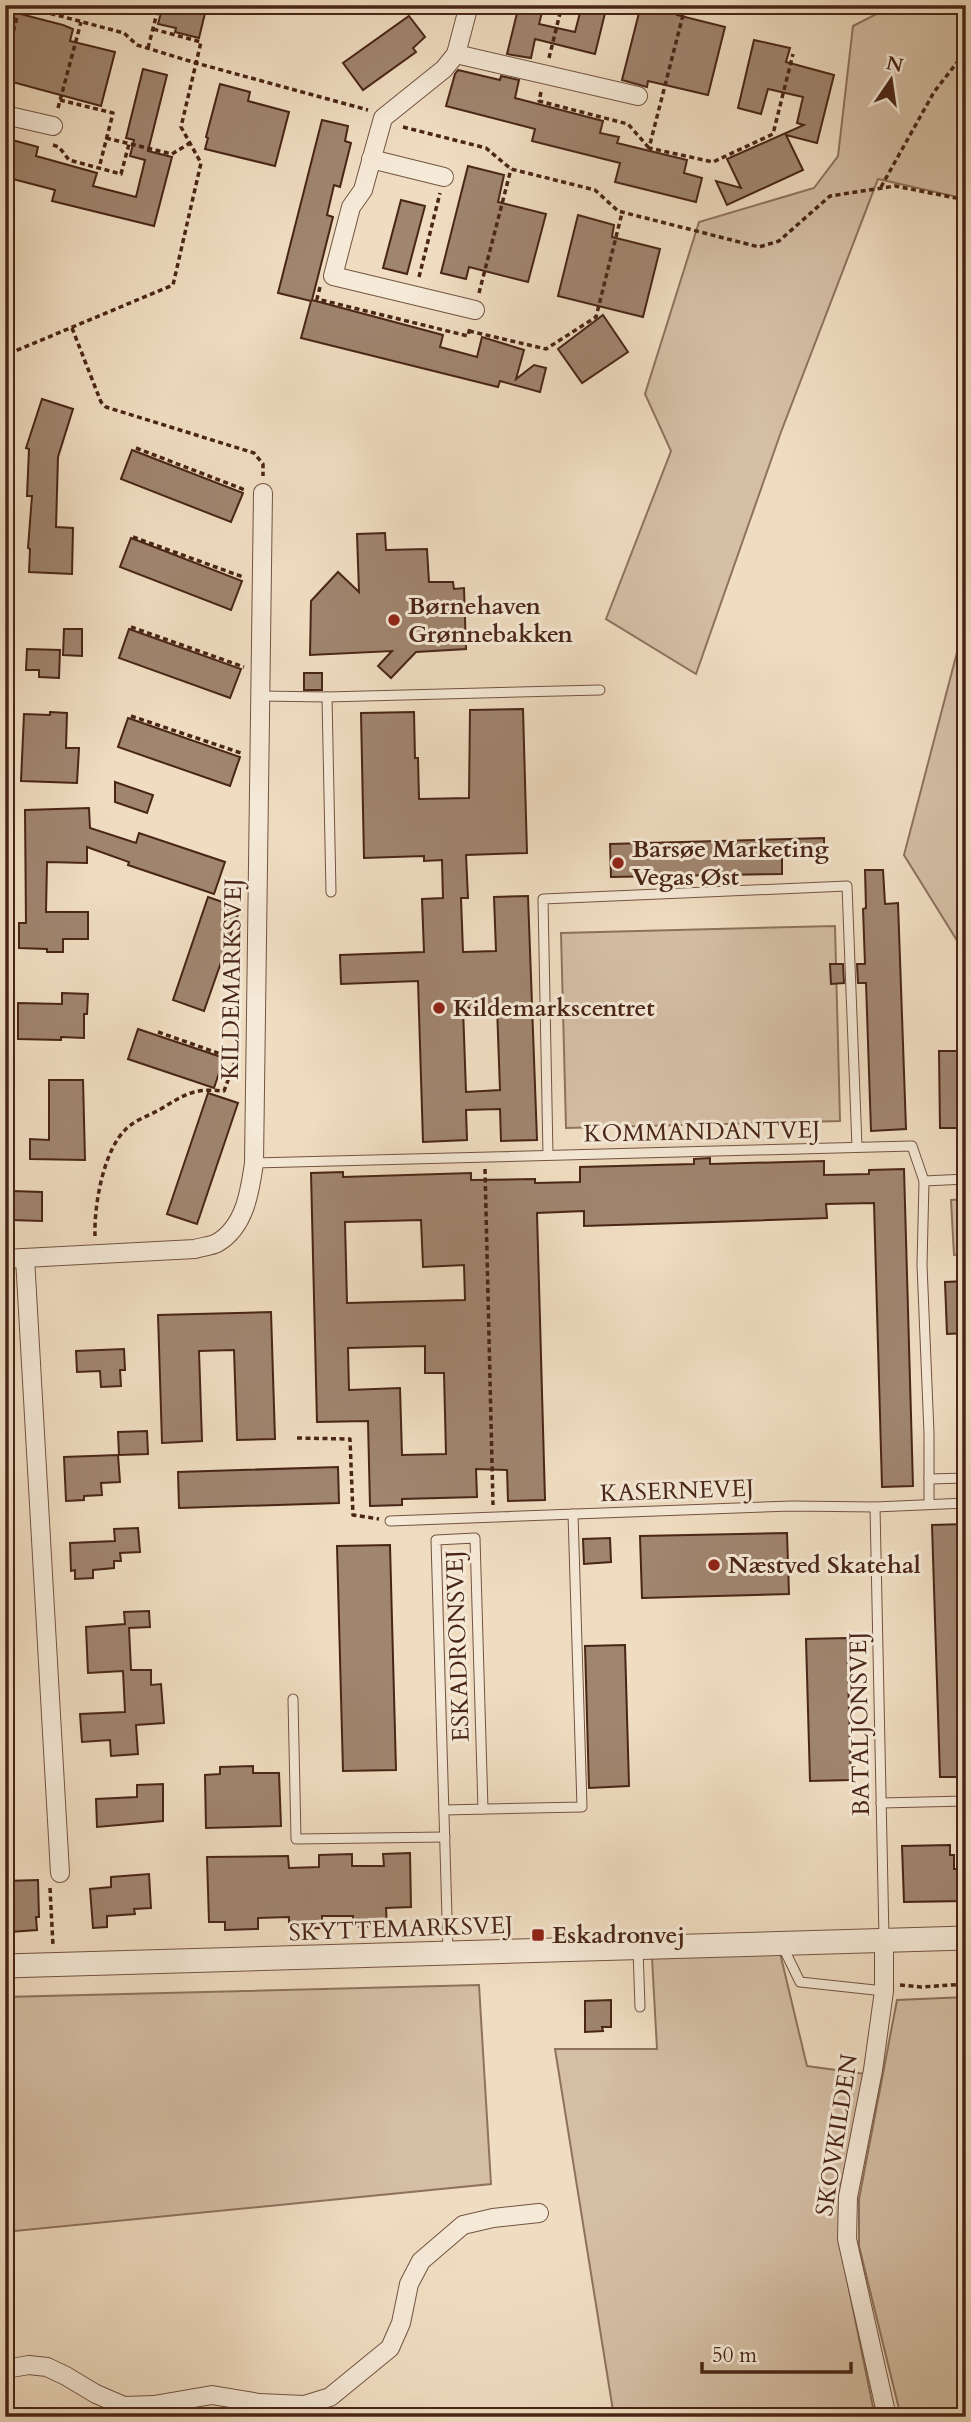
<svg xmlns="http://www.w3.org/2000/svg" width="971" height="2422" viewBox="0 0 971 2422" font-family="Cardo,serif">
<rect width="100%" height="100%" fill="#f0ddc1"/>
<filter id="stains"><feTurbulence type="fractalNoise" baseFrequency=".00286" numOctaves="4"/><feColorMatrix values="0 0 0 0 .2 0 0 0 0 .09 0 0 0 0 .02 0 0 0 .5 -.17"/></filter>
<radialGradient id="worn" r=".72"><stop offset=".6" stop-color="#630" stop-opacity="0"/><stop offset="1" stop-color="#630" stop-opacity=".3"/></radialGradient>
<g fill="#d4bea4" stroke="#8e725d" stroke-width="2">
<polygon points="894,5 966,5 966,199 878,179 781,432 696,674 606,619 671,451 645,394 699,222 814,188 838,156 853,26"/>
<polygon points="966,618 966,955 904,855"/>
<polygon points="835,926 840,1121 566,1128 561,933"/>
<polygon points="966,1199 966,1254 954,1255 951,1200"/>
<polygon points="780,1953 807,2066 866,2074 839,2193 839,2240 875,2417 614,2417 555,2049 657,2049 652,1958"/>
<polygon points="479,1985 491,2184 5,2232 5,1997"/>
<polygon points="966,1997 966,2417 901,2417 859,2246 859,2199 897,2000"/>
</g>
<g fill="#a0856f" stroke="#492516" stroke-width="2" fill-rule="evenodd">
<polygon points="163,5 207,5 199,38 175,32 176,28 158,24"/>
<polygon points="519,5 544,5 539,24 575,32 582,5 607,5 595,54 535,39 531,58 507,54"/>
<polygon points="641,5 663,5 678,9 677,15 725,27 708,95 648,81 647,87 622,80"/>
<polygon points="5,10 63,25 73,29 70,41 115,52 101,106 5,80"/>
<polygon points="409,16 425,37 413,48 416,52 363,90 343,63"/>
<polygon points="754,40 790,48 786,62 834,75 817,143 786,135 803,170 727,205 716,181 741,188 727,159 804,125 797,123 803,97 768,89 761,114 738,108"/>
<polygon points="143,69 167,75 148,151 172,157 154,226 52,201 55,190 5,177 5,138 38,147 36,156 97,173 93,186 136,197 145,160 130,156 134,140 126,138"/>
<polygon points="458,70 500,80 501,76 519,80 515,98 603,121 600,133 619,137 617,143 687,160 684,173 702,178 696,202 615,182 620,163 532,141 535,129 446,106 455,74"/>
<polygon points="220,84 250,92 248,101 289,112 275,166 205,149 208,138 206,137"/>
<polygon points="322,120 348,126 345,141 351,143 340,187 334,185 327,215 333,217 312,300 443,335 440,347 477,357 482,337 524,350 516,379 534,365 546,368 540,392 500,381 498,387 301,338 311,301 278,293"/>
<polygon points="468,166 504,175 498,202 546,214 528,282 469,267 466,279 441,273"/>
<polygon points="401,200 425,206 407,274 383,268"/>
<polygon points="578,215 614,225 612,237 660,249 643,317 558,296"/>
<polygon points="603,315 628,352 582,383 558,349"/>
<polygon points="42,399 73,409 58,457 56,527 73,528 72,574 29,572 30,549 28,548 32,496 27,496 29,449 26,448"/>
<polygon points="132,450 243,493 231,522 121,479"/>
<polygon points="385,533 386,550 427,549 429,582 453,582 454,589 464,588 466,649 416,652 391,678 378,666 392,651 310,655 311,601 338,572 359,592 357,534"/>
<polygon points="131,538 242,581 231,610 120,567"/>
<polygon points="64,629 82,629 82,656 63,655"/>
<polygon points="129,629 241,669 230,698 119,658"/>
<polygon points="27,649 60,650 59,678 39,677 39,670 26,670"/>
<rect x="304" y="673" width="18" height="17"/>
<path d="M523,709L527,853L466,855L468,898H461L463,952L496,951L494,897L528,896L537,1140L501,1141L500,1109L466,1110L467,1140L423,1142L418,981L341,984L340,955L424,952L422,899L443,898L442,860L424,861V856L364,858L361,713L414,712L415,758H418L419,799L469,798L470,710ZM497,1007L500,1090L466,1092L463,1008Z"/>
<polygon points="50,712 67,713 66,748 79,748 77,783 21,781 24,714 50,715"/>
<polygon points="128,718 240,757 230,786 118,747"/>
<polygon points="115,782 153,795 147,813 115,802"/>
<polygon points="89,808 90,828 136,843 139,833 225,862 214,894 128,865 129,862 87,847 87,863 47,862 46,912 88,912 88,939 63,939 63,952 47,952 47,949 19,948 19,923 26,923 25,810"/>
<polygon points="824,838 824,854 782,856 782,874 611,877 610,844"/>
<polygon points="865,870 883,870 885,904 898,903 906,1129 871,1131 866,983 858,983 857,964 865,964 863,909 866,908"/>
<polygon points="208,897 240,908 204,1011 173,1000"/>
<polygon points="830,964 843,964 844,983 831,984"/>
<polygon points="62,993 88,994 87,1014 84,1014 84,1038 61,1037 61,1040 18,1039 18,1003 62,1004"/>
<polygon points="138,1029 224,1058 214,1088 128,1059"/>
<polygon points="939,1051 966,1051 966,1128 940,1128"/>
<polygon points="49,1080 83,1080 85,1160 30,1159 30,1139 49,1140"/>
<polygon points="208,1093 238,1103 197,1224 167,1214"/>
<path d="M710,1158V1164L824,1161V1175L869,1174V1170L904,1169L913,1486L882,1487L874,1203L826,1204L827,1218L713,1222L584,1226V1211L537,1213L545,1500L508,1501L507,1470L476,1469L477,1497L402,1499V1505L370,1506L368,1421L317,1422L311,1173L343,1172V1177L471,1173V1180L535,1179V1183L580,1182V1167L694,1164V1159ZM421,1220L423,1267L464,1265L465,1300L347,1303L345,1222ZM425,1346V1373H444L446,1454L402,1455L400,1388L349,1390L348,1348Z"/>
<polygon points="12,1191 42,1192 42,1221 12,1220"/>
<polygon points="966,1281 966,1333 947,1334 945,1282"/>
<polygon points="271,1312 275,1439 237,1440 234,1350 199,1351 202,1441 162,1443 158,1315"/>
<polygon points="124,1349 125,1370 120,1370 121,1386 101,1387 100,1371 77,1372 76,1351"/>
<polygon points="147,1431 148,1454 119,1455 118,1432"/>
<polygon points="118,1455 120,1482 101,1483 102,1495 84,1496 84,1500 66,1501 64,1457"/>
<polygon points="338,1467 339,1503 179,1508 178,1472"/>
<polygon points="966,1524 966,1777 940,1777 932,1525"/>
<polygon points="138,1528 140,1552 120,1553 121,1561 114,1561 114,1568 93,1570 93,1578 75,1579 75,1570 71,1571 70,1543 115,1541 114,1529"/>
<polygon points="787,1533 789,1594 642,1598 640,1536"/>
<polygon points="610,1538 611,1562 584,1564 583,1539"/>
<polygon points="390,1545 396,1770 343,1771 337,1546"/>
<polygon points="149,1611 150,1627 129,1628 131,1670 151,1670 151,1685 161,1684 164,1723 136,1725 138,1754 111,1756 110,1740 82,1742 80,1714 125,1712 123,1671 88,1673 86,1627 125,1624 124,1612"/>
<polygon points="847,1638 851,1780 810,1781 806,1639"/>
<polygon points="625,1645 629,1786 589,1788 585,1646"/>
<polygon points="253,1766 253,1773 279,1773 281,1826 206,1828 205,1775 220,1774 220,1767"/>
<polygon points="163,1784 163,1821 97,1827 96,1799 137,1797 137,1785"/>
<polygon points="950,1845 950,1855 954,1855 954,1869 965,1869 966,1901 904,1902 902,1846"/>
<polygon points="410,1853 411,1907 386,1908 387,1926 353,1927 353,1916 322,1916 322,1928 289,1929 289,1917 258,1918 258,1929 225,1930 225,1922 209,1922 207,1857 288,1856 289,1868 319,1867 319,1855 352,1854 352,1866 384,1866 383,1854"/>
<polygon points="149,1874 151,1908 134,1909 135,1914 107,1916 107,1927 93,1928 90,1889 111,1887 111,1877"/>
<polygon points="38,1880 39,1917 36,1917 37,1930 10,1932 9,1920 6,1920 5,1881"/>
<polygon points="611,2000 611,2027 602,2027 603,2031 585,2032 585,2001"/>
</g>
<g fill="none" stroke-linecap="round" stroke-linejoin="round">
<defs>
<g id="service">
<polyline points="261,696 327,697 600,690"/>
<polyline points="327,697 331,892"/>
<polyline points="548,1155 543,899 847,886 857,1147"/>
<polyline points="254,1163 912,1146 924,1181 966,1179"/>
<polyline points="924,1181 922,1265 929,1433 929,1504"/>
<polyline points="929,1479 966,1478"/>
<polyline points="875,1507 884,1938"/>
<polyline points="390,1521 792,1506 875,1507 966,1503"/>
<polyline points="293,1699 296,1839 445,1837"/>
<polyline points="881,1803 966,1801"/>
<polyline points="444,1810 582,1807 573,1514"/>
<polyline points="782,1945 800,1982 884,1991"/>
<polyline points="638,1949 640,2007"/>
<polyline points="448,1952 436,1540 475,1538 483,1809"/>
</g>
<g id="minor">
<polyline points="469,5 456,54 444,69 383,118 363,190 351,207 333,276 475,310"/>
<polyline points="456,54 638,96"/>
<polyline points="5,115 53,126"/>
<polyline points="371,159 444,177"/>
<polyline points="25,1258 60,1873"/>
<path d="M5,1259L195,1249C201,1247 211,1246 217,1243C245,1227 250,1191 254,1163L263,493"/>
<polyline points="884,1940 884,1991 873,2070 848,2197 847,2239 887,2417"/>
<polyline points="5,2369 29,2365 47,2367 66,2376 96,2394 124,2406 154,2405 212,2395 259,2403 304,2405 330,2397 390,2348 401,2323 409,2284 421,2261 463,2225 493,2218 539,2213"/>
</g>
<polyline id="tertiary" points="5,1966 966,1938"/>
</defs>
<use href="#service" stroke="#735341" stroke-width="11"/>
<use href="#minor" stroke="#735341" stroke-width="20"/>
<use href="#tertiary" stroke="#735341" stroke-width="25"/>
<g stroke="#492516" stroke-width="3.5" stroke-dasharray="5 3.5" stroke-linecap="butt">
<polyline points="27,5 30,8 124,33 137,45 196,63 368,110"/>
<polyline points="683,15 649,148 713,162 773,134 793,54"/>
<polyline points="148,48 159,5"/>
<polyline points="549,58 562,5"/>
<polyline points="5,64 20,5"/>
<polyline points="541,92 539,101 628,124 649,148"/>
<polyline points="60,100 113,113 99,168"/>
<polyline points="58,108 81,22"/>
<polyline points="403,127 486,148 511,169 595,190 618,211 759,247 779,241 830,196 895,186 966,200"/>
<polyline points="106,138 172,154 190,143"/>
<polyline points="53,145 59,147 69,160 121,174 129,144"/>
<polyline points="881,187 934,92 966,51"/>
<polyline points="419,277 440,193"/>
<polyline points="320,287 317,299 468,336 470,327"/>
<polyline points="479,293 511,169"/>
<polyline points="72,328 101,402 106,407 254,453 263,464 263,476"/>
<polyline points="469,331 546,349 596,317 622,213"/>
<polyline points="5,361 8,354 173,285 201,163 181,127 201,42 153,29"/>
<polyline points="136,448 245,490"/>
<polyline points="133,537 243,577"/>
<polyline points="131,627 244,667"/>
<polyline points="131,716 241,753"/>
<polyline points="158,1032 235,1059"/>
<polyline points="485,1169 493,1505"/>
<path d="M95,1236C94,1206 103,1151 126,1129C135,1120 148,1116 159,1110C186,1094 192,1088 224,1091L236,1059"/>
<polyline points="297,1438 350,1439 353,1515 379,1519"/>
<polyline points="50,1888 53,1946"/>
<polyline points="900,1985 921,1987 966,1984"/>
</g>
<use href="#service" stroke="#f5e9d7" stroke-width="9"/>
<use href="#minor" stroke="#f5e9d7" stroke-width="18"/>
<use href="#tertiary" stroke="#f5e9d7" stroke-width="23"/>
</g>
<g fill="#8f2418" stroke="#f5e9d7" stroke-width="2.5">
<circle cx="394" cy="620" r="7"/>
<circle cx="618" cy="863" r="7"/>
<circle cx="439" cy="1008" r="7"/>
<circle cx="714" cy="1565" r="7"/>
<rect x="531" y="1928" width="14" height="14" rx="3.5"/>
</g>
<g text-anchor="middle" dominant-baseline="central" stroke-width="6" stroke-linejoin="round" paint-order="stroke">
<g font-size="24" font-weight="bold" fill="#492516" stroke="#f5e9d7" text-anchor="start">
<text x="408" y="606">Børnehaven<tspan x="408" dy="28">Grønnebakken</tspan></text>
<text x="632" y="849">Barsøe Marketing<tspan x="632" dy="28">Vegas Øst</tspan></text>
<text x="453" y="1008">Kildemarkscentret</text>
<text x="728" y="1565">Næstved Skatehal</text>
<text x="552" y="1935">Eskadronvej</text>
</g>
<g font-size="24" fill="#492516" stroke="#f5e9d7">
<text transform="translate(232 979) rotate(-89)">KILDEMARKSVEJ</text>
<text transform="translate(702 1132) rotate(-1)">KOMMANDANTVEJ</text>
<text transform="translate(677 1491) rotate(-2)">KASERNEVEJ</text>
<text transform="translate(458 1646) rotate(-92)">ESKADRONSVEJ</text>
<text transform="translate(860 1724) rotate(-91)">BATALJONSVEJ</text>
<text transform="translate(401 1929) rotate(-2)">SKYTTEMARKSVEJ</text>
<text transform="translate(837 2135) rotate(-81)">SKOVKILDEN</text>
</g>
</g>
<rect width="971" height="2422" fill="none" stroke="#f0ddc1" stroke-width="28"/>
<rect x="7" y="7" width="957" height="2408" fill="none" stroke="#492516" stroke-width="3.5"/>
<rect x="14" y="14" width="943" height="2394" fill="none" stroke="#492516" stroke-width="2"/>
<g transform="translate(891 80) rotate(13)" stroke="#f5e9d7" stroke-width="5" paint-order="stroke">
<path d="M0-5L12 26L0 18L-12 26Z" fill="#492516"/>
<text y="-10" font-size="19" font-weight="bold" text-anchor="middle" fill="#492516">N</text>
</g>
<path d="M702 2362v10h149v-10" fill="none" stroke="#492516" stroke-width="3.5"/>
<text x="712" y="2362" font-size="21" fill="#492516" stroke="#f5e9d7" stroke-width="5" paint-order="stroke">50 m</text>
<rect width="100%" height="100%" filter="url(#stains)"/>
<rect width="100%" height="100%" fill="url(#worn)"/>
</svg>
